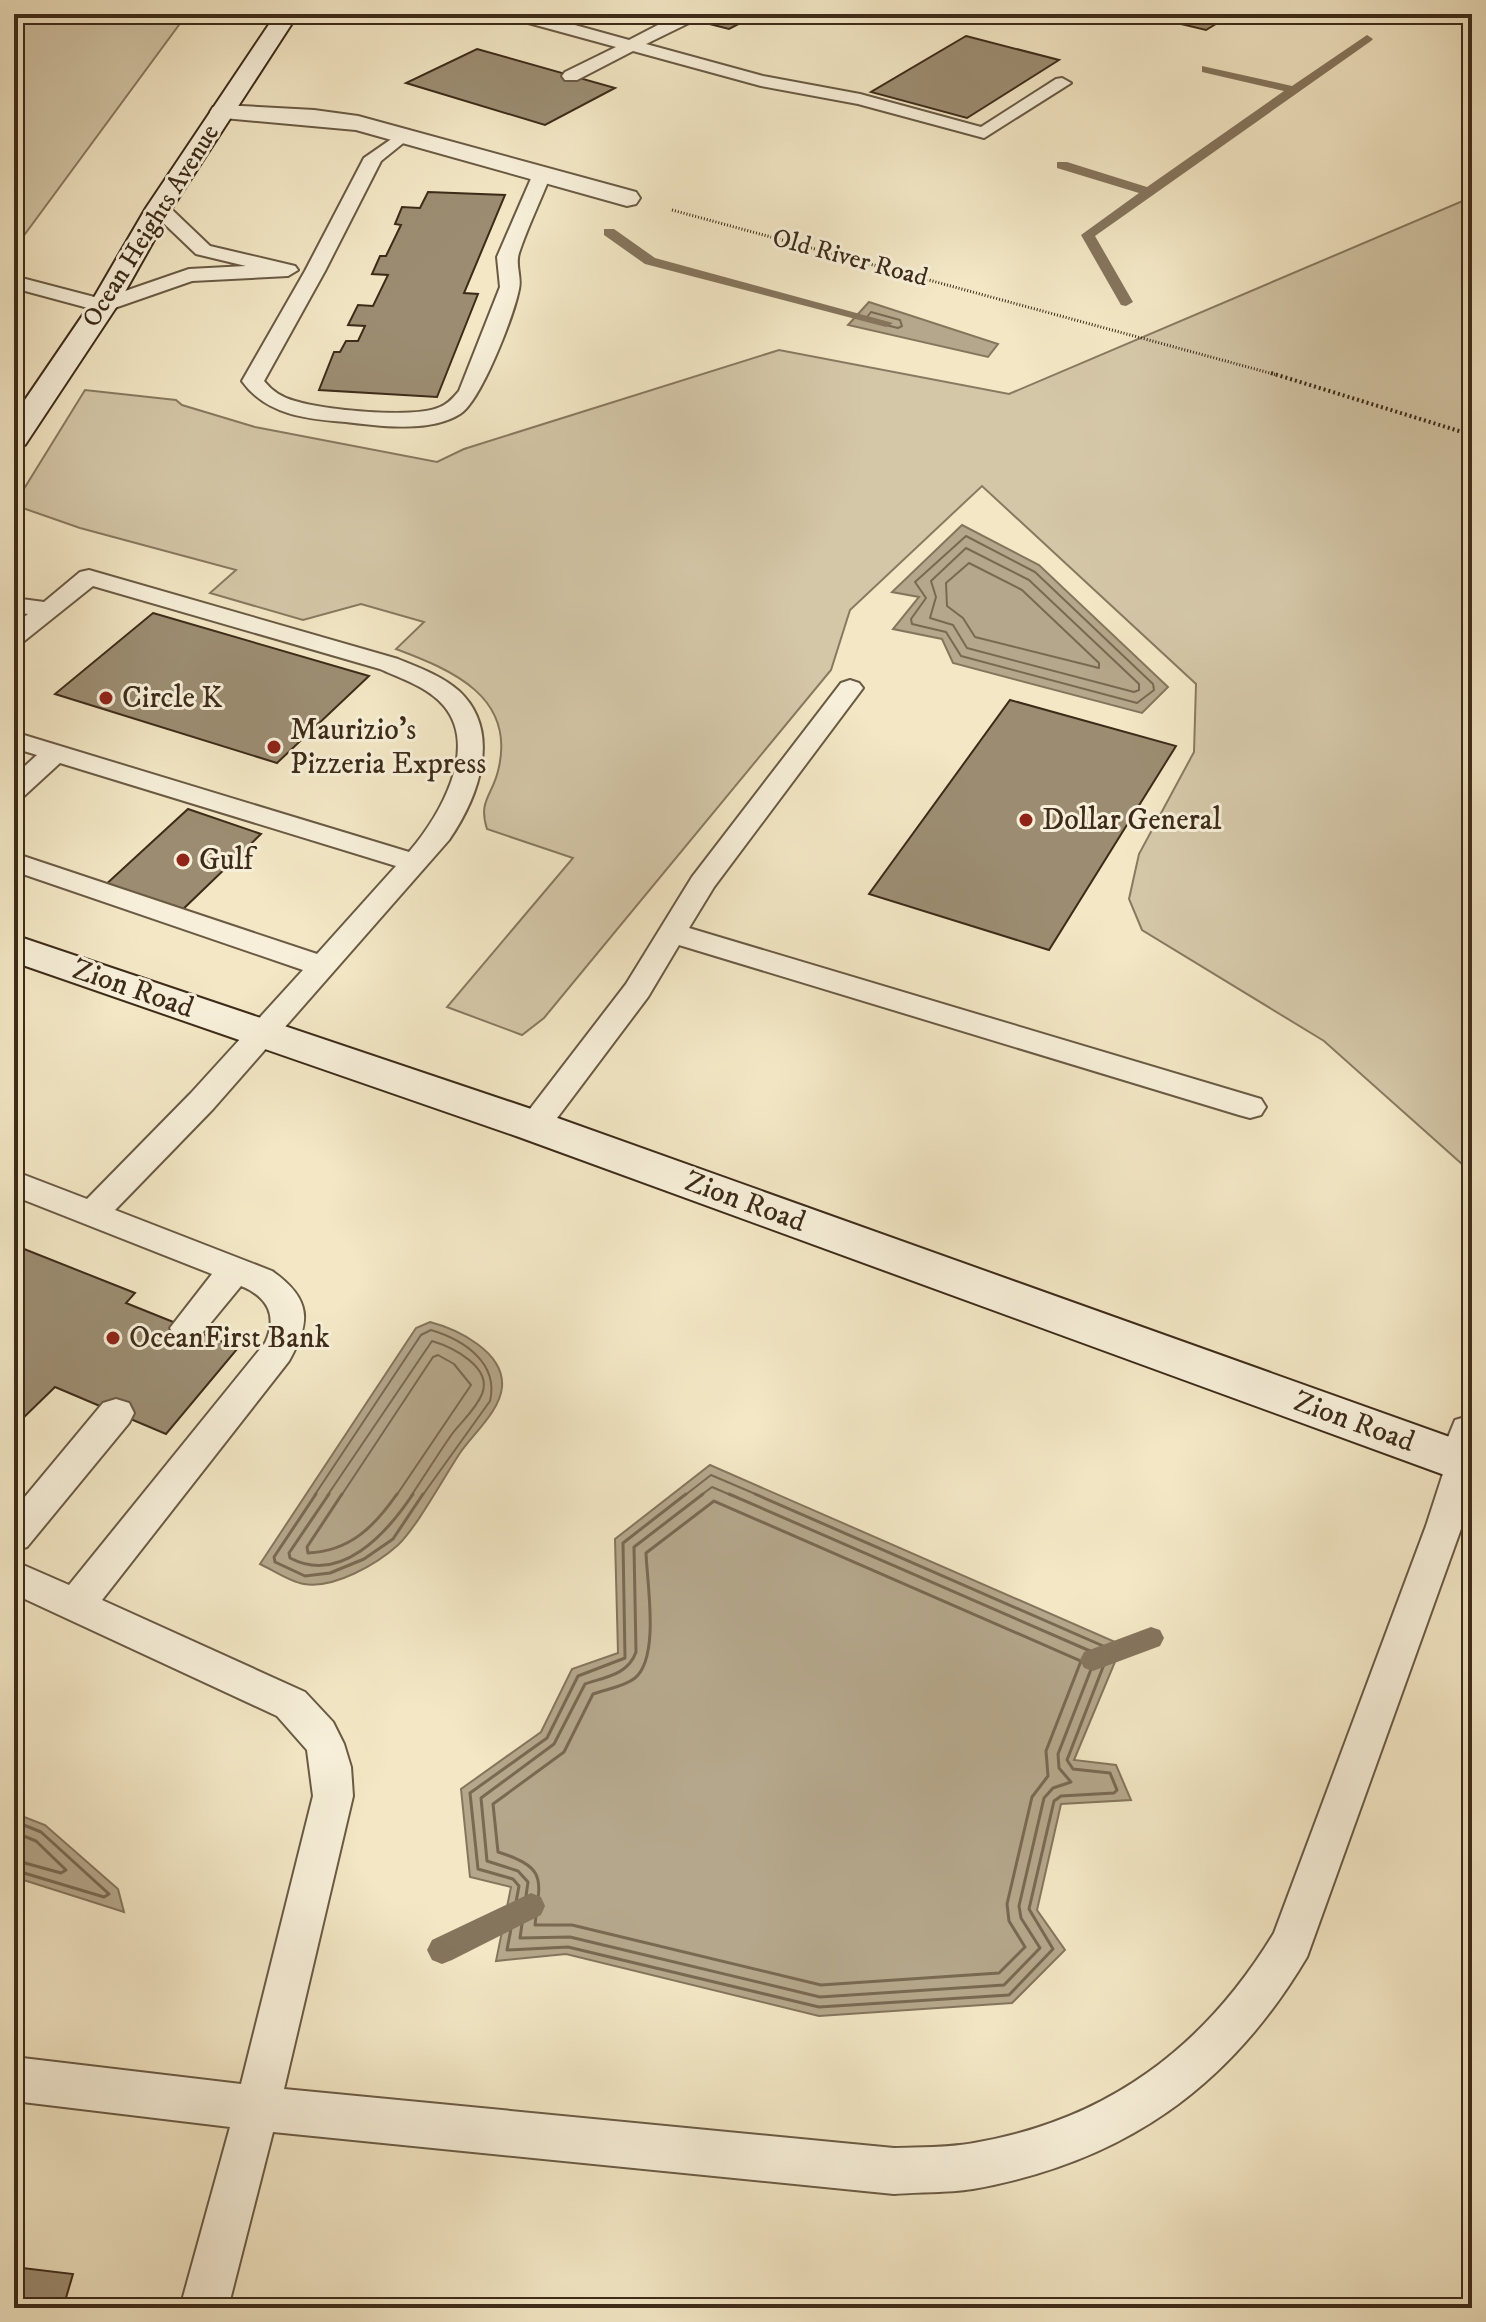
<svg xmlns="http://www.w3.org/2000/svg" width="1486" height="2322" viewBox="0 0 1486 2322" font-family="'IM FELL DW Pica',serif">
<rect width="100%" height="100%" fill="#f3e7c5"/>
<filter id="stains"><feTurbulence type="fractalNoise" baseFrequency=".0025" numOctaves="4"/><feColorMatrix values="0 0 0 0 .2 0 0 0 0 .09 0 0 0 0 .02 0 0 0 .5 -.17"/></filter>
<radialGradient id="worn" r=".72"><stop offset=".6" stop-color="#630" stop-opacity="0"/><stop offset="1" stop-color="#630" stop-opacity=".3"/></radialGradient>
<g fill="#d4c7a8" stroke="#887960" stroke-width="2">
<polygon points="14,14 187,14 14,249"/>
<path d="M1472,197V1173L1324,1041L1142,930L1129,899L1139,854L1194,752L1196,684L982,486L850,610L831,670L544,1018L522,1035L447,1007L573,858L487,829C478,801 492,796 498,771C517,697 452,670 396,649L424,622L361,604L303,620L210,593L236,570L80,528L14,505L85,390L176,400L182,405L255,427L437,462L464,449L779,350L1009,394Z"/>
</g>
<g fill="#b5a78b" stroke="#85755d" stroke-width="2">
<polygon points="869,302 998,344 988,357 848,325"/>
<polygon points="962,525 1039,565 1168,687 1142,713 953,663 942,639 893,629 919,597 892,592"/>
<path d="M430,1322C457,1329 505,1352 502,1387C500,1411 473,1434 460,1453C444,1477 417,1527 398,1545C377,1564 334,1589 304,1584C290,1582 273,1570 260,1564L416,1328Z"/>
<polygon points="710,1465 1122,1645 1074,1760 1116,1765 1131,1800 1061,1804 1037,1910 1065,1950 1012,2003 819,2016 566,1954 496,1961 511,1887 470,1877 461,1789 541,1732 572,1669 618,1653 615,1539"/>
<polygon points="14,1813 45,1825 118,1889 124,1912 14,1877"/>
</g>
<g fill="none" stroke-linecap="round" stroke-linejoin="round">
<g stroke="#796952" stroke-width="2">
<polygon points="871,312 900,320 902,326 898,328 869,321 867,317"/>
<polygon points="966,536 1035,572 1153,684 1154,690 1137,703 961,656 946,632 912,624 911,619 926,598 915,582"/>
<polygon points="966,548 1029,580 1139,684 1139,690 1134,692 967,648 953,625 930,618 936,597 931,581"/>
<polygon points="969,563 1022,590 1099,663 1099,668 975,637 963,618 947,606 946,583"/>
<path d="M314,1496L421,1335L431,1330C464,1340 499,1363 490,1401L422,1496"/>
<path d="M327,1496L432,1341C452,1347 493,1367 482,1394C476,1409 462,1421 452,1434C438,1454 425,1475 411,1496"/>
<polyline points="341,1496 433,1357 438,1355 454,1364 471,1385 396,1496"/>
<polyline points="684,1496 711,1475 760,1496"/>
<polyline points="700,1496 712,1487 733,1496"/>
</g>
<g stroke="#796952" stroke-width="3">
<polyline points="316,1494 274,1557 275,1562 305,1576 330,1573 364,1559 393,1539 423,1494"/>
<path d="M329,1494L289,1553L290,1558C341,1585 387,1533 413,1494"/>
<path d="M342,1494L307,1547L308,1553C350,1551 374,1527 397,1494"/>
<polyline points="686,1494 623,1543 625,1658 578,1676 547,1738 470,1793 478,1869 513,1879 519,1886 507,1950 568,1947 819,2007 1009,1995 1053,1949 1029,1909 1054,1801 1061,1796 1114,1793 1117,1790 1110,1773 1073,1769 1067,1760 1110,1649 755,1494"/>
<path d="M703,1494L634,1547L636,1652C628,1675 605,1677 585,1684L554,1744L481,1798L487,1861L518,1871L528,1882L520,1938L570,1937L820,1997L1004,1985L1040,1948L1021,1918L1019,1906L1044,1798L1053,1788L1071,1782L1059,1768L1058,1754L1097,1654L729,1494"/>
<path d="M714,1501L1081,1661L1046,1751L1048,1776L1032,1797L1007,1904L1009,1921L1025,1947L999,1973L821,1985L572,1925H535C540,1879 548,1868 498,1852L493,1804L564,1752L593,1694C606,1689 624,1687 635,1678C660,1657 647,1583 646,1553Z"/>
<polyline points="14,1821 41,1832 109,1894 104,1897 14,1870"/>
<polyline points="14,1832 36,1841 66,1870 61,1873 14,1860"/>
</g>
<g fill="#85755d" fill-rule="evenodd">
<polygon points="1367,35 1373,39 1371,41 1095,236 1133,302 1126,306 1121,305 1081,235 1139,193 1057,168 1057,162 1067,162 1147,187 1284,91 1202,72 1202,66 1292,86"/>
<polygon points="604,229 614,229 655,258 893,323 886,327 645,264 604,235"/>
<polygon points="1151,1627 1160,1630 1164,1638 1160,1646 1093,1671 1084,1668 1080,1660 1084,1652"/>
<polygon points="531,1893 541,1897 545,1906 541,1915 452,1960 442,1964 432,1960 427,1950 432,1940"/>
</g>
</g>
<g fill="#9c8d72" stroke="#3d2b19" stroke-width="2">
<polygon points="670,14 758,14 729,29"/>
<polygon points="1139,14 1201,14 1224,19 1206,30"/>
<polygon points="966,36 1059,60 967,118 871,92"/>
<polygon points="477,49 615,88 545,125 406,83"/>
<polygon points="428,192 505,195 464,293 478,294 437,397 319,390 334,352 340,352 346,341 358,341 365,326 348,325 358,305 373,306 388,275 372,274 380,256 386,256 401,225 395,224 402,207 420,208"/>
<polygon points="153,613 369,676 277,763 55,694"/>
<polygon points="1010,700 1176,746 1049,950 869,894"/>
<polygon points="188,809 261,834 179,913 103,887"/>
<polygon points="14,1245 135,1293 126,1303 238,1348 166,1434 55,1387 14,1427"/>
<polygon points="14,2267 73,2274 63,2308 14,2308"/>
</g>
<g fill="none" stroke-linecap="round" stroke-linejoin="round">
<defs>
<g id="lane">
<polygon points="508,14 535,14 629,40 679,14 689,14 693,18 691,22 646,44 763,76 860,94 981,127 1056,79 1062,78 1071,83 984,138 858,104 761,86 633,51 577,80 565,80 562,76 565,72 616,47 510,18"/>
<path d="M403,131L412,136L381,161L325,271L264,381C272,391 283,398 295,401C323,410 414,419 440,407C448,404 454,397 459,391L500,287L497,257L533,174L535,170H549L551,174C541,200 528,226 519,253C515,265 522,277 519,289C514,315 481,401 460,414C430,433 379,426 346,422C307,419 266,415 242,381L305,271L364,158Z"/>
<polygon points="159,202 166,204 210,246 295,266 298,270 288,276 192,281 103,312 14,288 14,276 102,299 189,269 246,266 196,254 152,212 149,208 152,204"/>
<path d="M89,570L398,659C419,668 441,675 459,691C503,732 478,798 449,840L213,1109L115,1210L272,1271C312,1299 311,1322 289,1361L102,1600L305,1692L333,1722L344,1744L351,1767L353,1796L284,2089L894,2148C920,2147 947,2148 974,2143C1108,2120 1204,2048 1274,1933L1426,1526L1450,1452L1463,1448L1472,1451V1493L1462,1526L1307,1957C1230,2087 1124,2162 973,2189C947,2193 920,2192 894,2194L273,2132L228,2308H180L230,2127L14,2101V2057L241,2084L313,1796L307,1750L277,1716L14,1594V1561L69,1585L265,1343C278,1316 268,1297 241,1286L199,1337L187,1341L175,1337L170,1328L212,1274L14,1196V1171L87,1199L191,1093L303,970L14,871V853L317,954L396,866L60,763L24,796L14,798V776L37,755L14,748V732L409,852C438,818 480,749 444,706C428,687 402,679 380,669L93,586L23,642L14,644V625L28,614L14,612V598L44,602L80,572Z"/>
<polygon points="850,680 859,683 863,688 714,887 689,928 1261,1099 1266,1107 1261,1115 1250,1118 1239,1115 679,945 648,997 545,1134 534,1137 523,1134 518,1126 523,1118 626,984 692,877 841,683"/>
<polygon points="116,1399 129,1403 134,1413 129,1423 27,1547 14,1551 14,1510 103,1403"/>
</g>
<g id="street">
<polygon points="222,105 314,110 358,116 636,192 640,198 636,204 627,206 356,130 213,117 210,112 213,107"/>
<polygon points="1472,1415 1472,1479 1463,1482 1445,1476 1438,1462 1455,1420"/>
</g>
<g id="secondary">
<polygon points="276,14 298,14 172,208 117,306 25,445 14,447 14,416 89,306 146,208"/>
<polygon points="14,935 549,1115 1472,1445 1472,1485 519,1137 14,962"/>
</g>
</defs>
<use href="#lane" stroke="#6a5a44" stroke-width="4"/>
<use href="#street" stroke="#6a5a44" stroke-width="4"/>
<use href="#secondary" stroke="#3d2b19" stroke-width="4"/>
<polyline stroke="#3d2b19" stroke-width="3" stroke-dasharray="1 2" stroke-linecap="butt" points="672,210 1277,375"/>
<polyline stroke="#3d2b19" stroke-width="4" stroke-dasharray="2 3" stroke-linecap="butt" points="1271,373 1472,435"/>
<use href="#lane" fill="#f7efd9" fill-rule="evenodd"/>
<use href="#street" fill="#f7efd9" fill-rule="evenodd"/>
<use href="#secondary" fill="#f7efd9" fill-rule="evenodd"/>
</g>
<g fill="#8f2418" stroke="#f7efd9" stroke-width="3">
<circle cx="106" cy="698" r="8"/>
<circle cx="274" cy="747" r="8"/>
<circle cx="1026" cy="820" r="8"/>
<circle cx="183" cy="860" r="8"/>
<circle cx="113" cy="1338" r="8"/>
</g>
<g text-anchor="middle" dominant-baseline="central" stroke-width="6" stroke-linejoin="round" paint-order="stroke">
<g font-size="26" fill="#3d2b19" stroke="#f7efd9">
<text transform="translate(151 226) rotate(-58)">Ocean Heights Avenue</text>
<text transform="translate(850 258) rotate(15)">Old River Road</text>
</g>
<g font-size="30" fill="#3d2b19" stroke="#f7efd9" text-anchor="start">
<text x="122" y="698">Circle K</text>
<text x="290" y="730">Maurizio’s<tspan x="290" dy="34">Pizzeria Express</tspan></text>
<text x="1042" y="820">Dollar General</text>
<text x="199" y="860">Gulf</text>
<text x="129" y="1338">OceanFirst Bank</text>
</g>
<g font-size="30" fill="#3d2b19" stroke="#f7efd9">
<text transform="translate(133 989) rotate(19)">Zion Road</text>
<text transform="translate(745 1202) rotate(20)">Zion Road</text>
<text transform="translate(1354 1422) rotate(20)">Zion Road</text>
</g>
</g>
<rect width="1486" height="2322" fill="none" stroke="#f3e7c5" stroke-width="48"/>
<rect x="16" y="16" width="1454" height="2290" fill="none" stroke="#3d2b19" stroke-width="4"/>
<rect x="24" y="24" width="1438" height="2274" fill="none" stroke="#3d2b19" stroke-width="2"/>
<rect width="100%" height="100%" filter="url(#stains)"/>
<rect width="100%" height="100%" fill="url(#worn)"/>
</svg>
